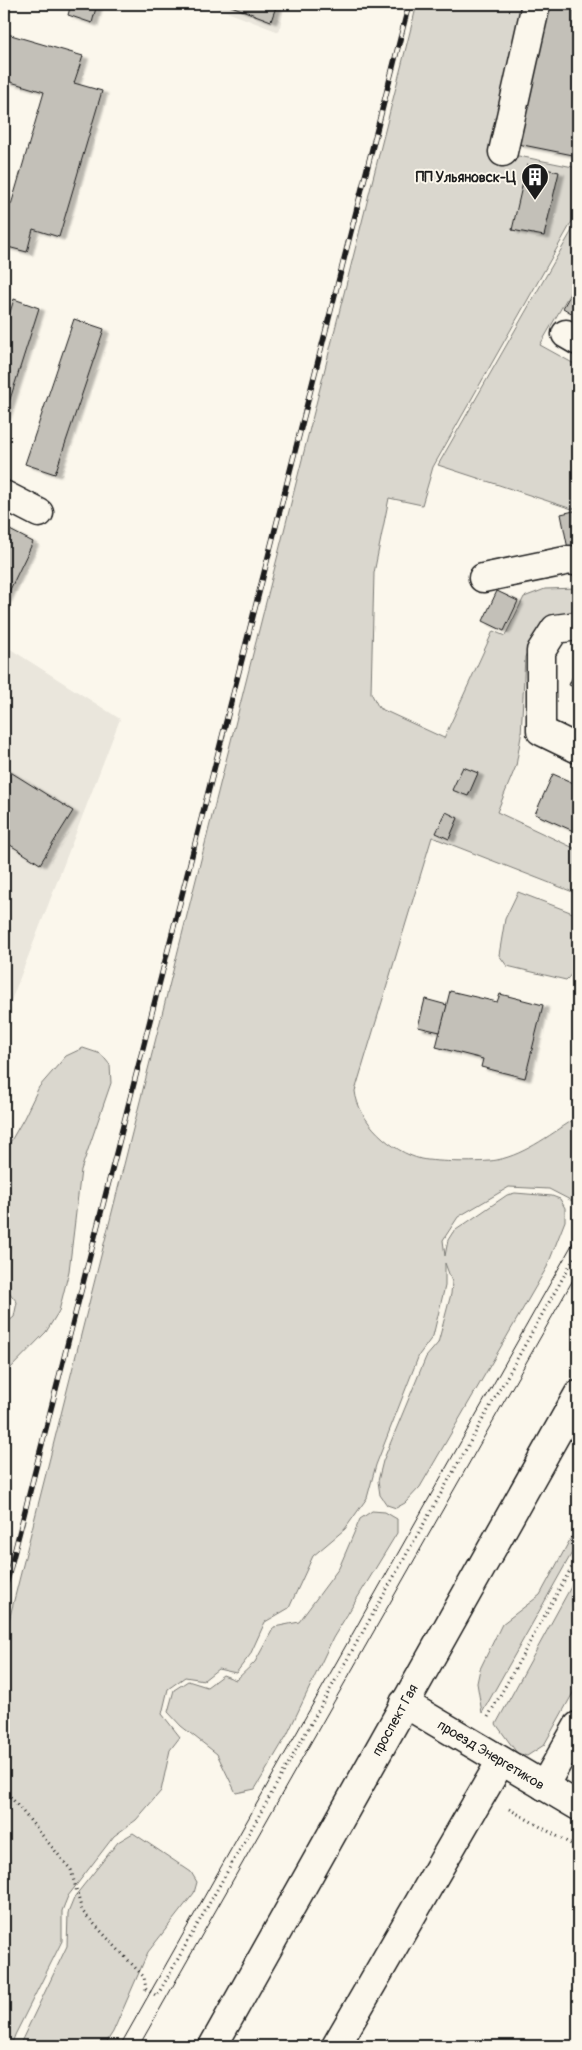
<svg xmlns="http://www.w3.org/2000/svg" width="582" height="2050" viewBox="0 0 582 2050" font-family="Pangolin,sans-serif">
<defs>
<filter id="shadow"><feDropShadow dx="5.5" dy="3" stdDeviation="1" flood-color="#0004"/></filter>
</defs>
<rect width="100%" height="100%" fill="#fbf7ec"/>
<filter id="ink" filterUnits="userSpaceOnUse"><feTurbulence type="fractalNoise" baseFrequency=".02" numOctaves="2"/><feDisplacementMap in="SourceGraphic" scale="10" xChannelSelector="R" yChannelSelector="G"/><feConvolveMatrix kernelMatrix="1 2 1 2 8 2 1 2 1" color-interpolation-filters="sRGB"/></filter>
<g filter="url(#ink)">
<g fill="#eae6dc">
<polygon points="207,4 285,4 279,32"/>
<polygon points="4,645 120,719 4,1019"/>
</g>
<g fill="#dad7ce" stroke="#7b7a75">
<path d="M417,4H522L489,150L578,168V211L433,467L422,505L389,498L374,573L371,693L379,708L444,738L493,631L505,636L524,597L545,589L578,588V612L572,611L557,617L534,637L525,657L521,736L516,766L497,812L578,850V894L432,837L355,1091C358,1121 392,1152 421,1159C436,1162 482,1163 497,1160C527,1154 553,1132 578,1117V1200L576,1203L549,1189L509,1187L458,1217L443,1240L445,1256L448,1240L453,1232L507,1195L515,1193L552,1196L560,1199L565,1208V1221L547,1267L420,1487L405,1503L396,1508L387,1505L380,1495L378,1481L383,1461L426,1357L438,1343L451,1294L452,1282L445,1263V1286L433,1336L419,1355L376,1465L367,1498L345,1529L313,1556L289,1608L265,1622L250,1655L236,1673L218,1669L204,1680L185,1677L168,1689L162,1714L180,1737L170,1750L161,1791L136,1820L114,1836L68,1896L62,1911V1941L15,2035L11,2046H4V1640Z"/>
<polygon points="578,220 578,279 540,345 578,366 578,508 572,509 438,465"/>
<path d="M518,892L578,915C578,935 582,967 566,980L507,966L499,955L505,919Z"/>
<polygon points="83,1048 101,1054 110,1065 111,1083 81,1170 69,1271 59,1311 46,1332 4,1375 4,1325 14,1317 17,1302 4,1286 4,1153 24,1118 39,1087 66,1056"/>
<polygon points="372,1511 385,1512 397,1519 397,1533 333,1638 287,1735 255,1789 236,1793 217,1754 181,1726 168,1712 174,1690 188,1681 207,1687 223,1675 236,1680 255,1662 274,1627 299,1622 339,1568 360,1519"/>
<polygon points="578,1525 578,1542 482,1713 477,1683 480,1669 502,1624 540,1595"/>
<polygon points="578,1574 578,1684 544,1745 527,1756 517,1753 496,1724"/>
<polygon points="133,1833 191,1872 197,1882 194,1893 148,1952 113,2032 104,2046 19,2046 67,1946 68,1913 75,1896 118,1842"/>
</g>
<g fill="#c3c0b8" stroke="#1c1c1c" filter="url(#shadow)">
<polygon points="71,4 97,4 92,23 68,15"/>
<polygon points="226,4 277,4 271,21"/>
<polygon points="549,4 578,4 578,156 518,144"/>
<polygon points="4,33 83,56 74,83 102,91 59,237 33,229 27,252 4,246 4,203 11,205 44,92 4,80"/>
<polygon points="527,165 559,172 544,236 512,230"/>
<polygon points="578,281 578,317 563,308"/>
<polygon points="14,299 39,308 4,418 4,332"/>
<polygon points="74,319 104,329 55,474 25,464"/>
<polygon points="578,510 578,552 569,554 561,514"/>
<polygon points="4,527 33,542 5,600 4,599"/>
<polygon points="497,591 518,601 504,631 483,621"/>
<polygon points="578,664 578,689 569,685"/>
<polygon points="463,767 478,773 468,796 452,790"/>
<polygon points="4,768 73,811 40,864 4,841"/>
<polygon points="553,774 578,785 578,833 535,814"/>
<polygon points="446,812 458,818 449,839 436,833"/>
<polygon points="450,991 497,1002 500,994 543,1005 525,1078 481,1067 483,1059 436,1047"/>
<polygon points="425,999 447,1005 440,1032 418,1027"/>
</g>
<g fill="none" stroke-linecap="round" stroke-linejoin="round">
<defs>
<g id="minor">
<polyline points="503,152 536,4"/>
<polyline points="566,334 578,341"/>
<polyline points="4,495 39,513"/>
<polyline points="483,578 570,560 578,562"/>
<polyline points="578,626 555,629 541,651 541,731 578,749"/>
<polyline points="404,1703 578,1806"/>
<polyline points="544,1786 578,1726"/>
<polyline points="336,2046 501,1761"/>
</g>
<polyline id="major" points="213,2046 578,1395"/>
</defs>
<use href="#minor" stroke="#1c1c1c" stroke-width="31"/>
<use href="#major" stroke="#1c1c1c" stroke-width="31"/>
<g stroke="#1c1c1c" stroke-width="3" stroke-dasharray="1 4" stroke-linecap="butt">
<polyline points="488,1717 578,1556"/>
<polyline points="4,1789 71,1870 82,1911 144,1977 146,1989 157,1996 578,1251"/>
<polyline points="509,1809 578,1848"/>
</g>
<use href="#minor" stroke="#fbf7ec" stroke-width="28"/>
<use href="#major" stroke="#fbf7ec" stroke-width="28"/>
<g stroke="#1c1c1c" stroke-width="1">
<polyline points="120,2046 578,1234"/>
<polyline points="139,2046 578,1271"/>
</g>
<defs>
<polyline id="rail" points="4,1593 409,4"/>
</defs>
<use href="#rail" stroke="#1c1c1c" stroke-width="5.5"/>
<use href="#rail" stroke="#fbf7ec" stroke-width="4" stroke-dasharray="11" stroke-linecap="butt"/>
</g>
</g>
<defs>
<symbol id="building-pin" viewBox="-11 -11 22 30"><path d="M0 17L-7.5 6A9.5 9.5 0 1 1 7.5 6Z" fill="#1c1c1c" stroke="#fbf7ec"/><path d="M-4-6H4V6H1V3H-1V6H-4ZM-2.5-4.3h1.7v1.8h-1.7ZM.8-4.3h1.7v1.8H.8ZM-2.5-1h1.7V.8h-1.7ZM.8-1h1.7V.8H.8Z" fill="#fff"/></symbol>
</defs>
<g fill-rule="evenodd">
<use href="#building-pin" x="519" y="161" width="32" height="43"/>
</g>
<g text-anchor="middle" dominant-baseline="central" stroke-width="4" stroke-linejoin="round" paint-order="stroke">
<g font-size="14" font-weight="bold" fill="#1c1c1c" stroke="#fbf7ec" text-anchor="end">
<text x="516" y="177">ПП Ульяновск-Ц</text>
</g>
<g font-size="14" fill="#1c1c1c" stroke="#fbf7ec">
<text transform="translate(395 1720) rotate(-61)">проспект Гая</text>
<text transform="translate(491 1755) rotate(31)">проезд Энергетиков</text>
</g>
</g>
<rect width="582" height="2050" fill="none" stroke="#fbf7ec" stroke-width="20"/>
<rect x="10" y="10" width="562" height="2030" fill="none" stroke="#1c1c1c" stroke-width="2" filter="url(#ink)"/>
</svg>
